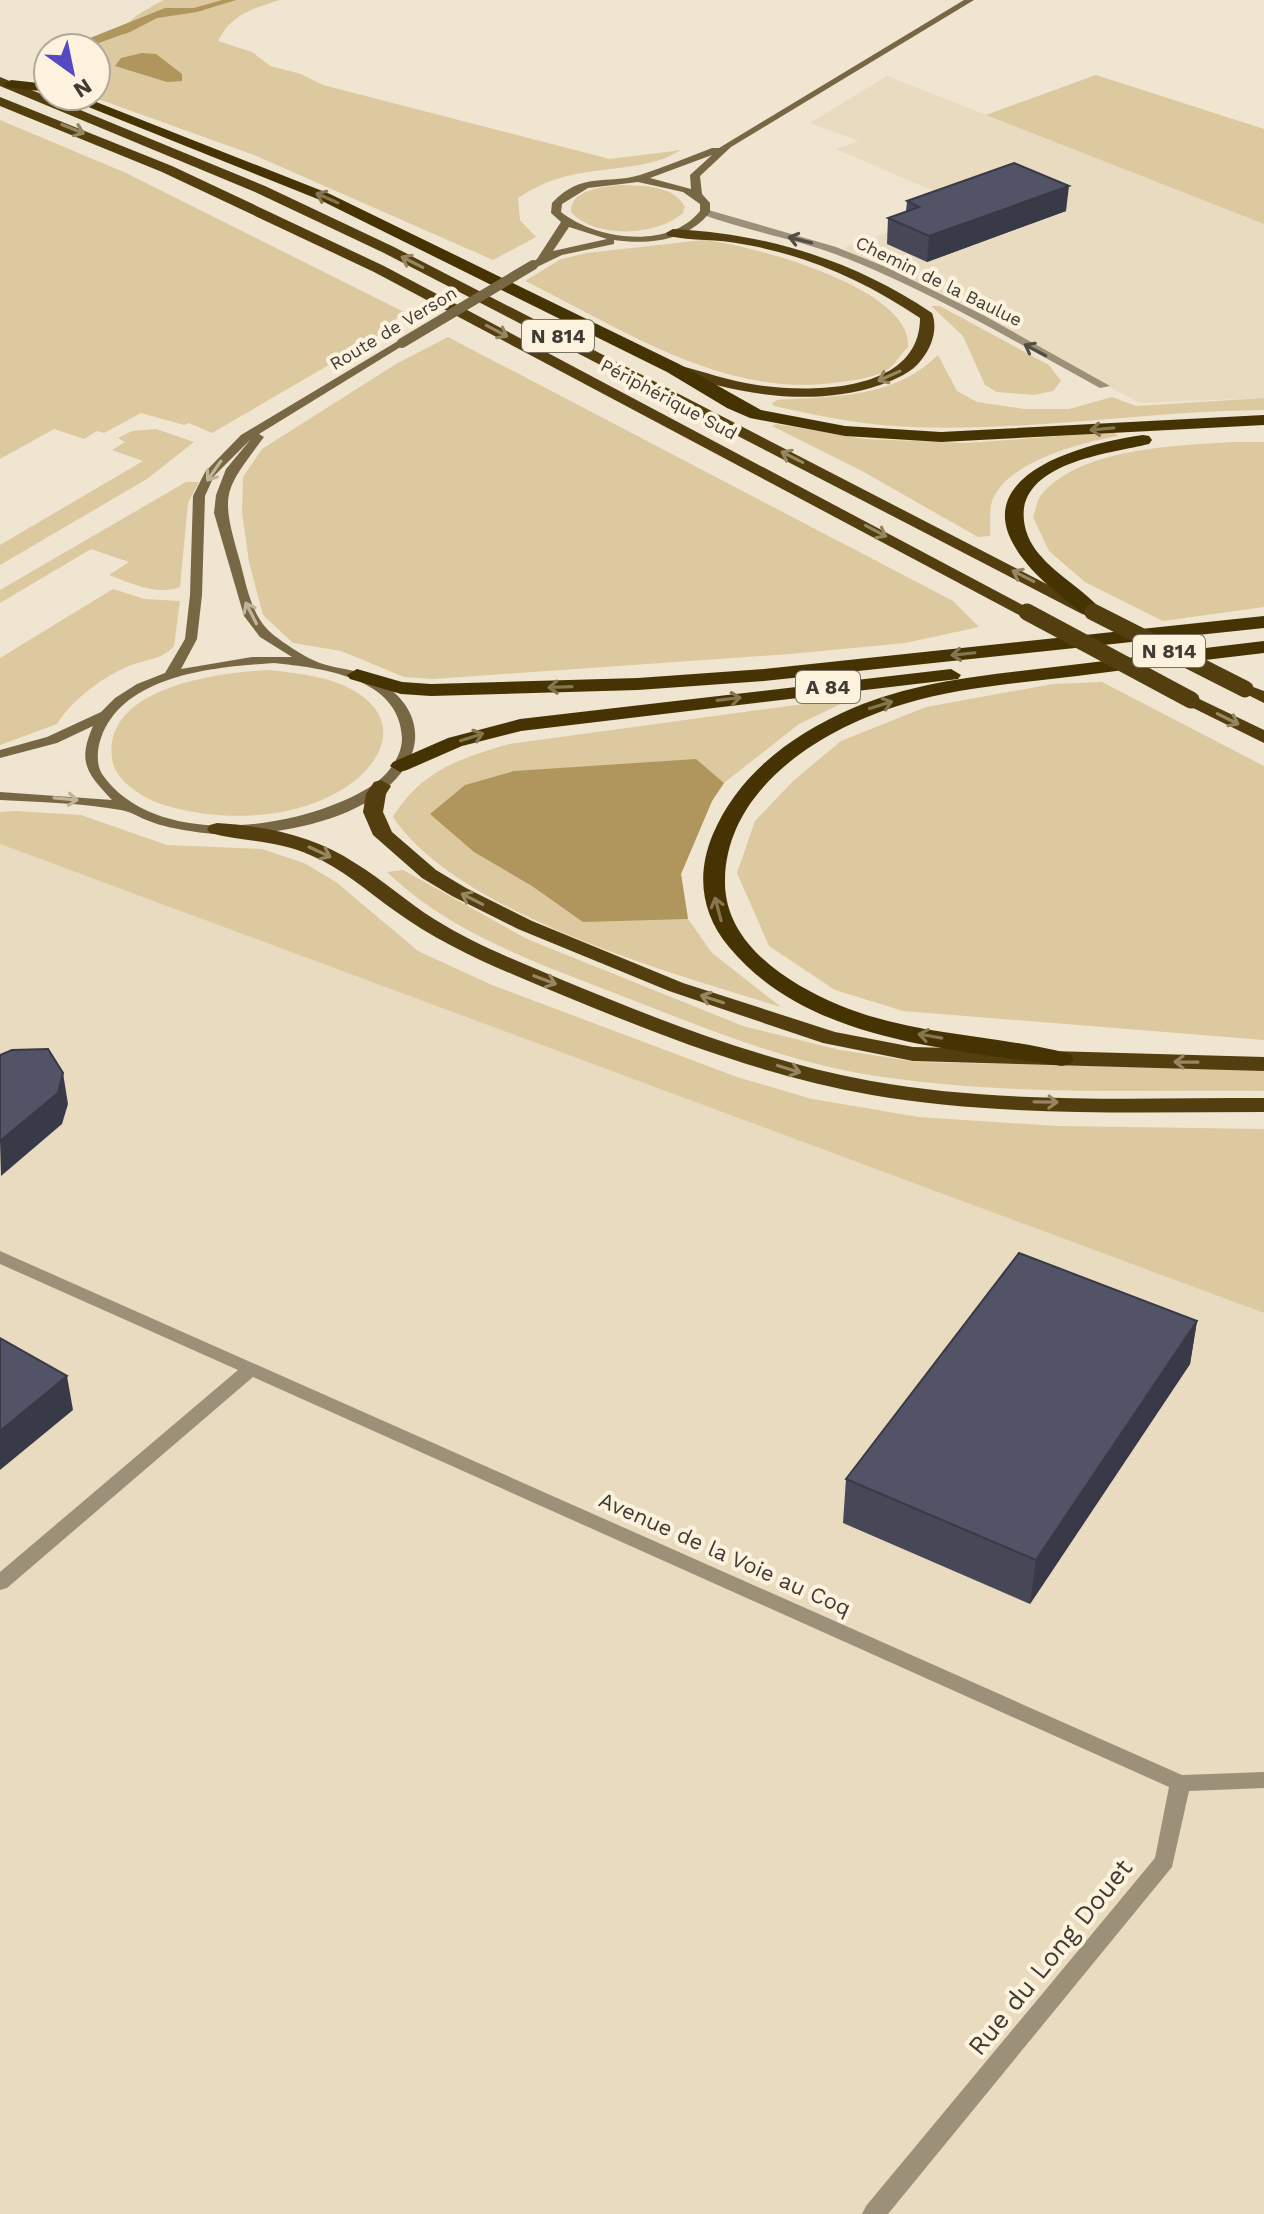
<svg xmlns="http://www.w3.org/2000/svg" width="1264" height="2214" viewBox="0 0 1264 2214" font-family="'Work Sans',sans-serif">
<rect width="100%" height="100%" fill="#efe5d0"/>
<g fill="#e9dbbf">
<polygon points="887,76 1264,224 1264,398 1140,403 844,248 966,205 836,149 859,141 810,123"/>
<polygon points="0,844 1264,1313 1264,2214 0,2214"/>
</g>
<g fill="#dcc99f">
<path d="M163,0H280C254,8 230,15 218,41L252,52L270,66L301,74L323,85L610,159L682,150C673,154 663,160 653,162C602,174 566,166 518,198L520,220L536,237L493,260L254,155L90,96H96V48H85L123,35C125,18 149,9 163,0Z"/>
<polygon points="1096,75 1264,129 1264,224 986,115"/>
<polygon points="0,120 126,173 406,313 379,329 384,333 212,433 189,423 184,425 141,413 104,433 97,431 84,439 54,429 0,459"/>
<path d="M621,185C643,186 674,185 685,207L682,214C655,236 595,239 571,212C570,189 604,187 621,185Z"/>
<path d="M703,240C749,244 914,288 908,347C901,354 895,365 887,370C873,378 855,380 840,382C726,400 623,329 525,281L561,259L587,253Z"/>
<polygon points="931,306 940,306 1049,365 1061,381 1053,391 1034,395 997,392 985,385 963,336"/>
<polygon points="448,337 953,601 979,627 905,643 790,654 433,679 404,677 341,651 293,643 263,615 249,562 242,512 243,477 262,449 396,364"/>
<path d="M938,355L957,391L977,402L1024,409H1069L1112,397L1136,406L1264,398V410C1141,411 1017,434 894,426C853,423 814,415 774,406L772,403L777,400C835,396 893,399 938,355Z"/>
<path d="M776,424L865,439L967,443L1114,432L1118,436C1082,442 1001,463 991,505C989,514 991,526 990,536L978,537L862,471L772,426Z"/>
<polygon points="156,429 194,442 147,479 0,565 0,545 143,461 112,450 125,442 118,438 132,431"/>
<path d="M1233,442H1264V607L1163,621L1085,582L1049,551L1033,517C1036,510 1037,499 1042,494C1083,447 1176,446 1233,442Z"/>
<path d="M186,482H199L188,503L180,587C156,596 131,583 109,575L129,562L91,549L0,603V590Z"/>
<path d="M113,589L145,599L180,601L174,646C162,660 146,659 129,666C102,677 72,700 57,724L0,745V658Z"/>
<path d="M268,670C294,673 320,675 345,686C407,715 386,766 336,793C286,821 217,821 164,805C144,799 115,781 112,759C103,687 217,673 268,670Z"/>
<polygon points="1102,682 1264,766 1264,1040 903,1011 835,990 769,946 737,873 755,821 793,781 841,741 926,707 1053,684"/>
<path d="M855,697L799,724L724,783L712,801L681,874L688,919L712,953L781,1007C671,973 458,914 393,817C422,770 459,759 509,744Z"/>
<polygon points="15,811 81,815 167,845 262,849 304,863 336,882 418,951 492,985 737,1077 812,1099 919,1117 1057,1126 1264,1129 1264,1313 0,844 0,812"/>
<path d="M403,870L527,939L743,1026L840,1050L917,1062L1264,1070V1091C1131,1090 996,1096 864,1074C772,1058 685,1020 599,987C525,959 445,928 387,872Z"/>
</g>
<g fill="#b0965c">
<polygon points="222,0 236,0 197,12 157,18 130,32 85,48 65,48 165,8 194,8"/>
<polygon points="142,53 156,54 182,74 182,81 167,82 115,66 121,58"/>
<polygon points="696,759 724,783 712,801 681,874 688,919 583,922 532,886 474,852 430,814 465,785 514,771"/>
</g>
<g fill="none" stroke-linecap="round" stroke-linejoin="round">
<g fill="#9c9078" fill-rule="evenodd">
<path d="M705,209L836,247L886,267L983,315L1110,386L1100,388C1017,343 936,294 848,259C801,240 750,232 701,214V210Z"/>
<polygon points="0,1251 1182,1775 1264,1772 1264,1788 1189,1791 1172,1867 888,2214 862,2214 866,2206 1155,1858 1169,1787 253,1377 7,1588 0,1590 0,1572 238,1370 0,1264"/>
</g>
<g fill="#786744" fill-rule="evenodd">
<path d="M964,0H974L731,147L700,176L702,194L710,203V212C688,241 648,245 614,240V244L562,255L537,267L528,265L537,259L561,222L551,213L552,203C582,171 607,185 640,175C664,167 688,157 712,148H719ZM712,155L690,175L691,189L650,178ZM638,182L683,192L700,204V211C669,250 596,240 561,212L562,204L588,188ZM569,227L607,239L553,251Z"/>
<path d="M398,341L407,343L259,434L264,437C224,491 220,492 239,558C246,582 250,612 268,630C277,639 302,655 313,660C329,668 349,668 366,675C416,696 434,743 391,784C347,827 248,842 190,831C177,829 161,826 149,821C138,817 132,812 121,810C81,803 40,802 0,800V792L112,800C87,773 77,763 93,726L57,743L0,758V750L47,737L101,712L115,698L137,684L165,673L185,639L190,595L193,496L205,472L241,435ZM251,439L226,469L216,495L214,513L244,616L260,637L292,657H252L181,669L197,639L202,595L205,496L214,476ZM274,663C321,668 400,677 402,738C402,758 386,777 370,787C302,829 156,852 102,774C96,764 97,749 101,738C124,674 216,667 274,663Z"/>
</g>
<g fill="#523e0f" fill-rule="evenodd">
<polygon points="0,77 265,186 394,247 1097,610 1088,615 1082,614 384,253 255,192 0,86"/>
<polygon points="0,97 172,166 384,266 1036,612 1033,616 1021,616 374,272 162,172 0,106"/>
<path d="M673,229C768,234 853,260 932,313C938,328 932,347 922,359C912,373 896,379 880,385C811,408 741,394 673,373L670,370L678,365C704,372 730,381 757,385C811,393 920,393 920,318C865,281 807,255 742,244C718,239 692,241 668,236L666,233Z"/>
<polygon points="1245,684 1264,691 1264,703 1236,689 1239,685"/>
<polygon points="1191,695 1264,730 1264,743 1185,704 1182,700"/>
<polygon points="381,780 391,786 386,794 383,812 392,832 436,870 466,888 532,921 683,983 835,1032 913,1047 1264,1057 1264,1071 913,1061 823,1043 669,991 518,929 452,896 422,878 373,835 363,812 366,794 374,782"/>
<path d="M217,823C265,826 314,836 355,863C383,880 407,902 434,919C474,944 517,961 560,979C661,1021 763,1061 871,1081C1000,1104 1133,1098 1264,1098V1112C1134,1112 1001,1117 872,1095C747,1073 629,1023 512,974C471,957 431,937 395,911C367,891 342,868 310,855C277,840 244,842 210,833L207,829L210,825Z"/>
</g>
<g fill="#453303" fill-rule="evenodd">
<polygon points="11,80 48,84 48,92 6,87 4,84"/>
<polygon points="61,96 81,96 330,194 679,364 761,410 845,426 941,432 1264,415 1264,425 941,442 845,436 750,418 727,408 667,372 320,200"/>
<path d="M1143,435L1149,436L1152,440L1149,444C1112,453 1032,461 1024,508C1022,525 1028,541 1039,554C1057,576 1085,590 1103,612L1093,618L1086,616C1061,595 1032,576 1015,547C969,471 1092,442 1143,435Z"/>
<polygon points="1264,616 1264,628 764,681 638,690 431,696 401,694 350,679 347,675 357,669 402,682 431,684 638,678 764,669"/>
<path d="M1264,641V653C1202,660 1140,668 1077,676C1020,683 960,687 904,704C825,727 727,786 725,879C723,943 787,983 839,1005C913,1036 994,1034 1070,1054L1074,1059L1070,1064L1062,1066C948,1048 808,1042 729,947C701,914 696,874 713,834C739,773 793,734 853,708C916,681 986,675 1054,667C1124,659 1194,649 1264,641Z"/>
<polygon points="951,669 961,675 958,679 521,731 462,746 407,770 400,772 390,766 393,762 448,738 520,719"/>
</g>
<polyline stroke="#786744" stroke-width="10" points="402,343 533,265"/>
<g stroke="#523e0f" stroke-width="17">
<polyline points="1027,612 1191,700"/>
<polyline points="1093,612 1245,689"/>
</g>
</g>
<g fill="#474758">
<polygon points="907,201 1066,211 927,262 887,244 888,218 906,211"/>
<polygon points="1197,1321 1190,1364 1030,1604 843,1523 846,1479"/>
</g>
<g fill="#393a47">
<polygon points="1069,186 1066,211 927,262 929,236"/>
<polygon points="63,1073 68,1104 62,1124 1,1176 0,1141"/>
<polygon points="1197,1321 1190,1364 1030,1604 1036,1560"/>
<polygon points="67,1376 73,1410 0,1470 0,1431"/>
</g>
<g fill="#525366" stroke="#393a47" stroke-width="2">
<polygon points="1014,163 1069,186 929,236 888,218 919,207 907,201"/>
<polygon points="48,1049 63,1073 58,1093 0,1141 0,1055 12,1050"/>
<polygon points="1019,1253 1197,1321 1036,1560 846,1479"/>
<polygon points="0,1338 67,1376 0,1431"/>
</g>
<defs><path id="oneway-shaft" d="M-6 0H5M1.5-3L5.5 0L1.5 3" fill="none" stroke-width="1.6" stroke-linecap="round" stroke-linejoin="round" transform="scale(2)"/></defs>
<g stroke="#968661">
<use href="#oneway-shaft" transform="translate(73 129) rotate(22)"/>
<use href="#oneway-shaft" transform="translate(412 262) rotate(-153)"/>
<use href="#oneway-shaft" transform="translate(497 331) rotate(28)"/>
<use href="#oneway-shaft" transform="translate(889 376) rotate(156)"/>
<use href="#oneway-shaft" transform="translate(792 457) rotate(-153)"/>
<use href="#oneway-shaft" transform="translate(876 531) rotate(28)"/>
<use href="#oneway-shaft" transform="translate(1023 576) rotate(-153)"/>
<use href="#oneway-shaft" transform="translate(1228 719) rotate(27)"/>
<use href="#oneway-shaft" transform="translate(320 852) rotate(25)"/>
<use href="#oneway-shaft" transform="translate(472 899) rotate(-153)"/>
<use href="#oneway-shaft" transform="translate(545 980) rotate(21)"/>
<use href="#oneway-shaft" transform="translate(712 999) rotate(-162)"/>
<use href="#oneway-shaft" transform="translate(1186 1062) rotate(-179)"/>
<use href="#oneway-shaft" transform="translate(789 1069) rotate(17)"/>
<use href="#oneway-shaft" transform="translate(1046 1102) rotate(1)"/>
</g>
<g stroke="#85764f">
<use href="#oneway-shaft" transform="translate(327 198) rotate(-156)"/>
<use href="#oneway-shaft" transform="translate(1102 429) rotate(175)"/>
<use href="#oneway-shaft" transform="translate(963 654) rotate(174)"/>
<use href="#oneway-shaft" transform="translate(560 687) rotate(178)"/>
<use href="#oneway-shaft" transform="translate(729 699) rotate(-7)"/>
<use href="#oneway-shaft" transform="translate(881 705) rotate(-17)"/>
<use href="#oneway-shaft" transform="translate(472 737) rotate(-18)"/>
<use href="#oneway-shaft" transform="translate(718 909) rotate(-105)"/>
<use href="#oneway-shaft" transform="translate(930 1036) rotate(-170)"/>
</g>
<g stroke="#524d42">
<use href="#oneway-shaft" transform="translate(800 240) rotate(-166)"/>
<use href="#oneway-shaft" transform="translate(1035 350) rotate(-152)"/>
</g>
<g stroke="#c1b398">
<use href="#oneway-shaft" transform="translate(214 471) rotate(125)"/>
<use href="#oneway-shaft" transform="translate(251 613) rotate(-117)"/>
<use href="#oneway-shaft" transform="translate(66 799) rotate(5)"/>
</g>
<g text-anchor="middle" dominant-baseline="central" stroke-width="8" stroke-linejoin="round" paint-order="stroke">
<g font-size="18" fill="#403c34" stroke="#fdf2dd">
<text transform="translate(939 281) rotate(26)">Chemin de la Baulue</text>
<text transform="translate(393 328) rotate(-31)">Route de Verson</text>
<text transform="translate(669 399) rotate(28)">Périphérique Sud</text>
</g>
<g fill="#fdf2dd" stroke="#797367" stroke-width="2">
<rect x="522" y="320" width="72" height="32" rx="6"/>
<rect x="1133" y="635" width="72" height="32" rx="6"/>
<rect x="796" y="671" width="64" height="32" rx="6"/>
</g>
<g font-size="20" font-weight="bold" fill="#403c34">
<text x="558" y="336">N 814</text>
<text x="1169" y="651">N 814</text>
<text x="828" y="687">A 84</text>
</g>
<g font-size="22" fill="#403c34" stroke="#fdf2dd">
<text transform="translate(725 1554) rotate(24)">Avenue de la Voie au Coq</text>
</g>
<g font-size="26" fill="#403c34" stroke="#fdf2dd">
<text transform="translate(1050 1957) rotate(-51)">Rue du Long Douet</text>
</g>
</g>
<g transform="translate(72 72) rotate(147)"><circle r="38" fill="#fdf2dd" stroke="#b1a999" stroke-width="2"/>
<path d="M0-6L14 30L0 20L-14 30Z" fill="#5449c1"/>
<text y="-12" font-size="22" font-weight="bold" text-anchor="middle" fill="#403c34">N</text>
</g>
</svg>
